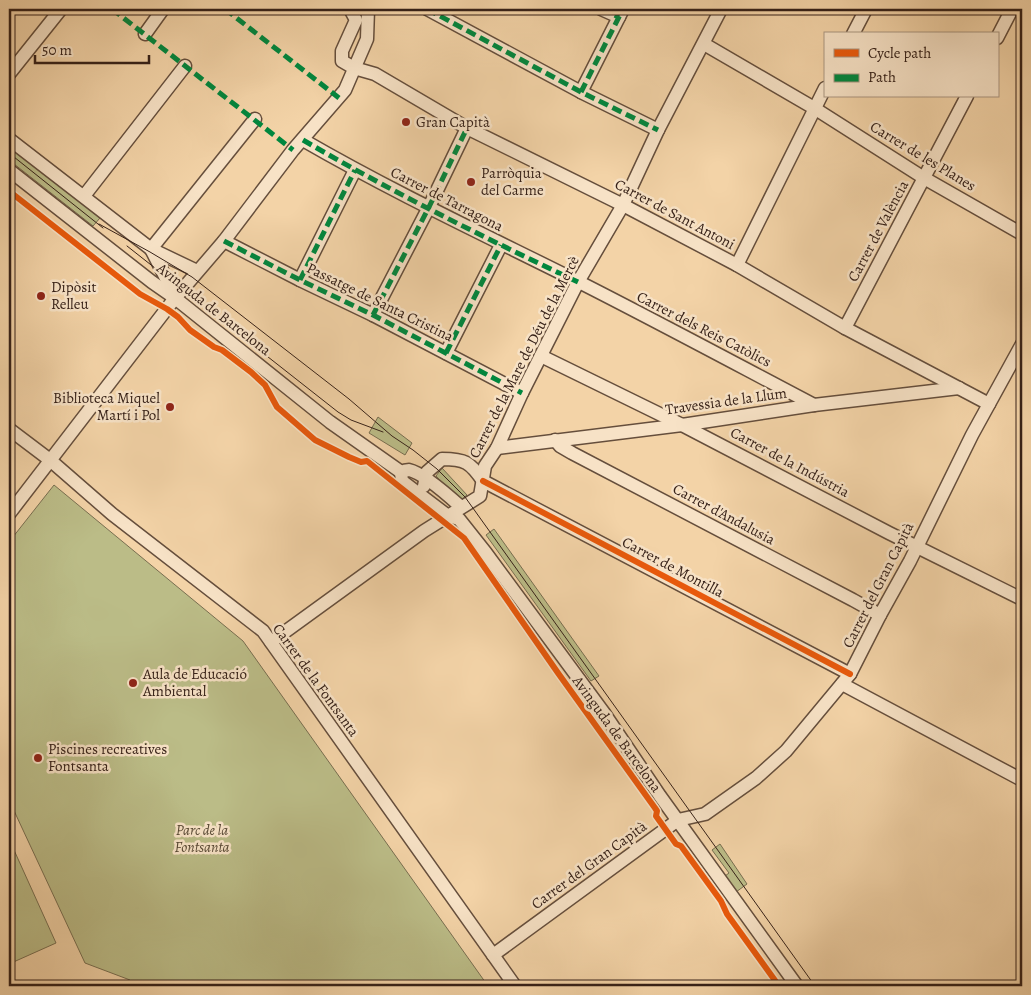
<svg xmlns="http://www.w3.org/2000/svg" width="1031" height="995" viewBox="0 0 1031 995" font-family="Alegreya,serif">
<rect width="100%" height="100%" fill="#f3d3a7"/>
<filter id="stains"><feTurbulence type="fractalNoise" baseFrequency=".004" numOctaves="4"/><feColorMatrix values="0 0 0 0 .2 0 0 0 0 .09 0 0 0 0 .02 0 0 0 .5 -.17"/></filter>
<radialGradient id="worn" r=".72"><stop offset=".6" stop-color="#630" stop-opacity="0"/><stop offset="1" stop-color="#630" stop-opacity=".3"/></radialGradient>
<g fill="#bbbc87" stroke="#786e50">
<polygon points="9,146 100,218 93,226 9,160"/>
<polygon points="378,417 412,443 405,455 369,433"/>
<polygon points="442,468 467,495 460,501 436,476"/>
<polygon points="54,485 243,641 488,986 133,986 130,980 85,963 9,800 9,542"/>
<polygon points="494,529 599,676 591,681 486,535"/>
<polygon points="9,839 56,943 9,964"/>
<polygon points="720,844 747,884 736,892 725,876 729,873 712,850"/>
</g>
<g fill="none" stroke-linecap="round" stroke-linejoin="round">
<defs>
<g id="street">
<polyline points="350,9 356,20 342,51 342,61 354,68 375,74 467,128 623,205 737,265 845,328 989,404"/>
<polyline points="427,9 581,92 658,130"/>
<polyline points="601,9 619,17"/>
<polyline points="145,34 163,9"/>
<polyline points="853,34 866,9"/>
<polyline points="997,38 1012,9"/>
<polyline points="704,44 814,108 924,178 1022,234"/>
<polyline points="9,74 61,9"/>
<polyline points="581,92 623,9"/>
<polyline points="9,139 151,249 197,271"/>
<path d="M303,140C393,192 487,236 579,282C658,322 736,364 814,405"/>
<path d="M9,170L152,282L175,298L330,422L401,472C403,471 406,470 409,470C423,473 450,497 461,507"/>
<polyline points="84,196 185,66"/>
<polyline points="224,241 300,280 373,315 522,393"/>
<polyline points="151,249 255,119"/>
<polyline points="151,249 175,296"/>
<polyline points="737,265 825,88"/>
<polyline points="300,280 355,170"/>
<polyline points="373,315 429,207 467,128"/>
<polyline points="845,328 967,96"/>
<polyline points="446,353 501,245"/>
<polyline points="541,356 682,425 889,533 1022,599"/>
<polyline points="9,429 50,460 112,514 263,631 515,986"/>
<polyline points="555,440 560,446 572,453 853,600 880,615"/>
<polyline points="497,448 682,425 814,405 959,388"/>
<polyline points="401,472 402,481 448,516 459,519 486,553 604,713 660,796 797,986"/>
<path d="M424,486L427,472L442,459C465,459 470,462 483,481L850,674"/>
<polyline points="9,514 175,298 224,241 293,150 345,90 367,39 368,9"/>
<polyline points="271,642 424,531 480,496 485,466 497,448 522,393 578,282 623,205 658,130 721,9"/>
<polyline points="842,684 1022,780"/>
<polyline points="493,955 678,820 705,814 756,778 786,751 850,674 880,615 910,561 972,435 1022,344"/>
</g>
</defs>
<use href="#street" stroke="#654e3c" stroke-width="15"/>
<use href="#street" stroke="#f7e2c6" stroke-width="12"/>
<g stroke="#362118" stroke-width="1">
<polyline points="9,153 103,228"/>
<polyline points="99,224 150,252 192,277 349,399 392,436 413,450 437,469 465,497 815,986"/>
<polyline points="127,246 338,412 351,420 383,432"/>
</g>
<g stroke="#00873e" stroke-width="5" stroke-dasharray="10 5" stroke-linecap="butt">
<polyline points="112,9 293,150"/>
<polyline points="225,9 339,98"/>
<polyline points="427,9 581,92 658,130"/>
<polyline points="601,9 619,17"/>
<polyline points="581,92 623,9"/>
<path d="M303,140C392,192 485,238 578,282"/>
<polyline points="224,241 300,280 373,315 522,393"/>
<polyline points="300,280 355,170"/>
<polyline points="373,315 429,207 467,128"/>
<polyline points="446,353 501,245"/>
</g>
<defs>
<g id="cycleway">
<polyline points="9,191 140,294 167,309 178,317 190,330 214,347 222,350 251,372 265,385 277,407 315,440 349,457 361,462 367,461 464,538 558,673 655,808 657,811 656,816 676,844 681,846 721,901 727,914 779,986"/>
<polyline points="483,481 850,674"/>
</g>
</defs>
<use href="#cycleway" stroke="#f7e2c6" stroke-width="9"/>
<use href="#cycleway" stroke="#e8590c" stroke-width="6"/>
</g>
<g fill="#8f2418" stroke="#f7e2c6" stroke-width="2">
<circle cx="406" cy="122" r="5"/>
<circle cx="471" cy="182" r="5"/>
<circle cx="41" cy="296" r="5"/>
<circle cx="170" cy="407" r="5"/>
<circle cx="133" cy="683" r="5"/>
<circle cx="38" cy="758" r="5"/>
</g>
<g text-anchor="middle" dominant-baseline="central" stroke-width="5" stroke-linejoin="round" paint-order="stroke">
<g font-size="15" fill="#362118" stroke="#f7e2c6" text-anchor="start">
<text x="416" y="122">Gran Capità</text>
<text x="481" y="173">Parròquia<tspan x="481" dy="17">del Carme</tspan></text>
<text x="51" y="287">Dipòsit<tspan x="51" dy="17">Relleu</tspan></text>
<text x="160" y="398" text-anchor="end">Biblioteca Miquel<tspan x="160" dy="17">Martí i Pol</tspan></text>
<text x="143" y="674">Aula de Educació<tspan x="143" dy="17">Ambiental</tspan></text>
<text x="48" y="749">Piscines recreatives<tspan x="48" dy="17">Fontsanta</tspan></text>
</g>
<g font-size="15" fill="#362118" stroke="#f7e2c6">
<text transform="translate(923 156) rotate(31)">Carrer de les Planes</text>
<text transform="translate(447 199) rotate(27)">Carrer de Tarragona</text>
<text transform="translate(675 214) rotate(28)">Carrer de Sant Antoni</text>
<text transform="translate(878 231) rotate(-62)">Carrer de València</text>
<text transform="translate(380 302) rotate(26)">Passatge de Santa Cristina</text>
<text transform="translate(214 309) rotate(38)">Avinguda de Barcelona</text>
<text transform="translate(704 329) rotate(27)">Carrer dels Reis Catòlics</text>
<text transform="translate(524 357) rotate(-63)">Carrer de la Mare de Déu de la Mercè</text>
<text transform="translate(726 401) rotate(-8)">Travessia de la Llum</text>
<text transform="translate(790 462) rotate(28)">Carrer de la Indústria</text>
<text transform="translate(724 514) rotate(28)">Carrer d'Andalusia</text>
<text transform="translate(673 567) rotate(28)">Carrer de Montilla</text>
<text transform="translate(878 585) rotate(-63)">Carrer del Gran Capità</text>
<text transform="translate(316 680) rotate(54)">Carrer de la Fontsanta</text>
<text transform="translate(617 734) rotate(54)">Avinguda de Barcelona</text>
<text transform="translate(589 865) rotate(-36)">Carrer del Gran Capità</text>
</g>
<g font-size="15" font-style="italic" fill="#574834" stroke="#f7e2c6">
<text x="202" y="830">Parc de la<tspan x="202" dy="17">Fontsanta</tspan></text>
</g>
</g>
<rect width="1031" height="995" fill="none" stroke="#f3d3a7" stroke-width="30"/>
<rect x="10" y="10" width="1011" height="975" fill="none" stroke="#362118" stroke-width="2.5"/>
<rect x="15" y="15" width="1001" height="965" fill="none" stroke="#362118"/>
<rect x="824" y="32" width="175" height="65" fill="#f7e2c6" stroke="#aa9580"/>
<rect x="834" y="49" width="25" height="8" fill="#e8590c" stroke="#aa9580"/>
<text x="868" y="58" font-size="15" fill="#362118">Cycle path</text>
<rect x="834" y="74" width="25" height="8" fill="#00873e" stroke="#aa9580"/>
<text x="868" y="82" font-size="15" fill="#362118">Path</text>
<path d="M35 55v8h114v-8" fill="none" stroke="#362118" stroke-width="2.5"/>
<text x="42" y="55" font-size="15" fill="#362118" stroke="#f7e2c6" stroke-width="4" paint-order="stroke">50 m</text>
<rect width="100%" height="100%" filter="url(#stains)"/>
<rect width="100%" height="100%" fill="url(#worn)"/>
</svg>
